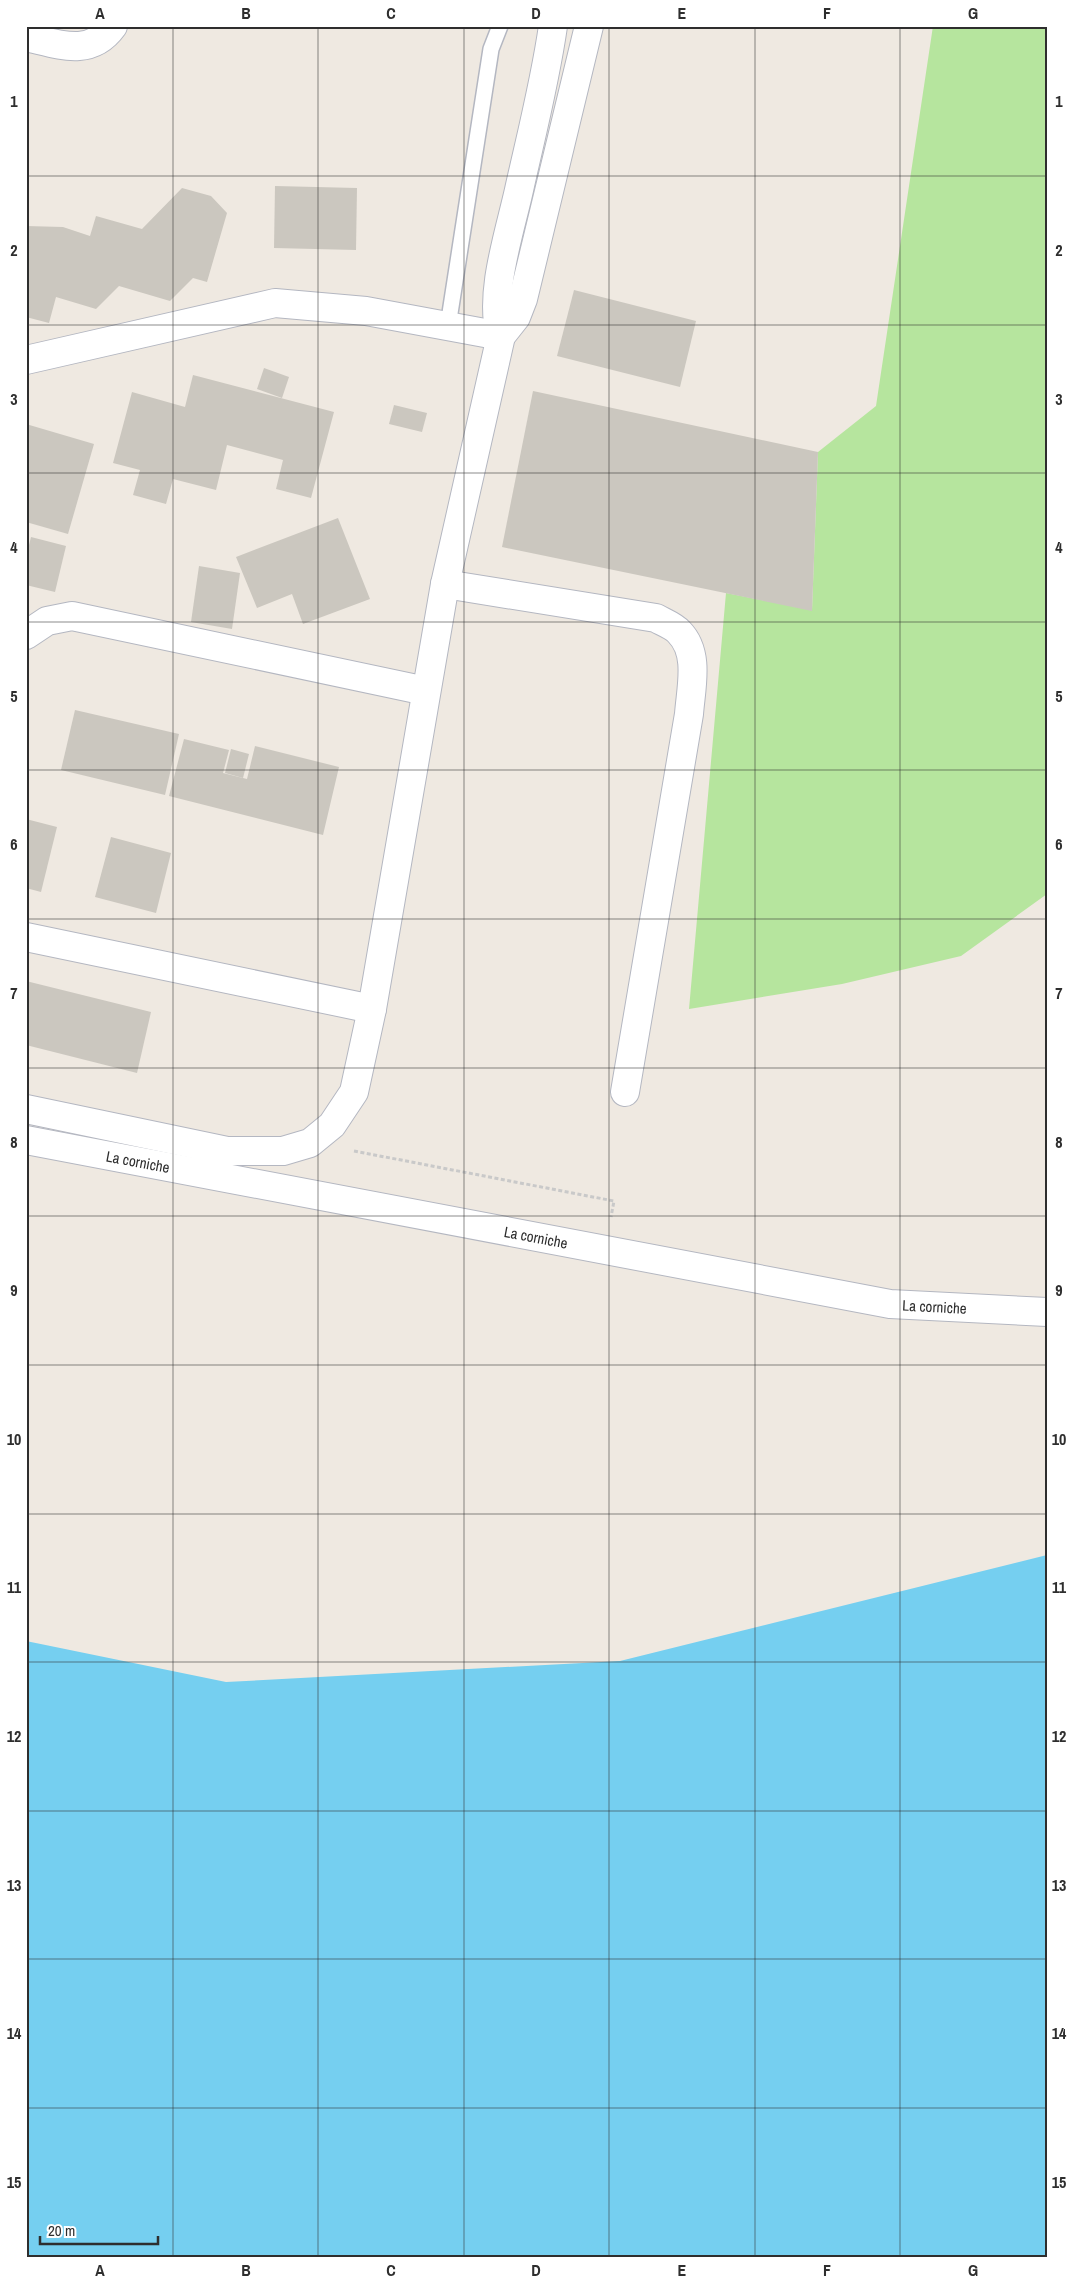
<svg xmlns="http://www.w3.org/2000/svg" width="1073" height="2284" viewBox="0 0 1073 2284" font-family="'Archivo Narrow',sans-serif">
<rect width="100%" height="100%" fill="#efe9e1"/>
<polygon fill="#b6e59e" points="933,26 1047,26 1047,894 961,956 842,984 689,1009 726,593 812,610 818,452 876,406"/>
<polygon fill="#75cff0" points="1047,1555 1047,2258 26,2258 26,1641 226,1682 620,1661"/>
<g fill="#cbc7bf">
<polygon points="275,186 357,188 356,250 274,248"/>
<polygon points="182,188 211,196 227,213 207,282 193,278 170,301 119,286 96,309 56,297 49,323 26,317 26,226 63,227 90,236 96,216 142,229"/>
<polygon points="574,290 696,321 680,387 557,356"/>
<polygon points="264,368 289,377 282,398 257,389"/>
<polygon points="193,375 334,412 311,498 276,489 283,460 227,445 216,490 173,479 166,504 133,495 140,470 113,463 132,392 185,407"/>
<polygon points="533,391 818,452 812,611 502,547"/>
<polygon points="394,405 427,413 422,432 389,424"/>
<polygon points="26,424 94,444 68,534 26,522"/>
<polygon points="338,518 370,599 303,624 292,594 257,608 236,557"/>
<polygon points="31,537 66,546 55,592 26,585 26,557"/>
<polygon points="199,566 240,573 232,629 191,622"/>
<polygon points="75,710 179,734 165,795 61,770"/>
<polygon points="184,739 229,750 223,773 247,779 255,746 339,767 323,835 169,796"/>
<polygon points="231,749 249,754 243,778 225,773"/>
<polygon points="26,819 57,827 41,892 26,888"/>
<polygon points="111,837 171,853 156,913 95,897"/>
<polygon points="26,981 151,1012 137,1073 26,1045"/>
</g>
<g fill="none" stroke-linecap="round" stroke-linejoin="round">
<defs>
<polyline id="lane" points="448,326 491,49 500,26"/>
<g id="street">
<path d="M26,37C58,44 90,58 113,26"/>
<path d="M501,336C488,296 510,231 519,190C531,136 545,82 553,26"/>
<polyline points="26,360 275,303 366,311 501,336"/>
<path d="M445,584L656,618C663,622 674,626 679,632C700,653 691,687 689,714L625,1092"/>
<polyline points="26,635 47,621 72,616 426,691"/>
<polyline points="26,937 372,1009"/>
<polyline points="26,1109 227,1151 283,1151 310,1143 332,1125 354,1092 372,1009 445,584 501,336 516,317 523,299 589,26"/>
<path id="s1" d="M26,1140L890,1304L1047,1312"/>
</g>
</defs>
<use href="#lane" stroke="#b4b7c1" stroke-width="18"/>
<use href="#street" stroke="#b4b7c1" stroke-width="30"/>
<polyline stroke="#c9c9c9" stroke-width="3" stroke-dasharray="4 2.5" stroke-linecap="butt" points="354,1151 614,1201 611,1217"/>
<use href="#lane" stroke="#fff" stroke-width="15"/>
<use href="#street" stroke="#fff" stroke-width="28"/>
</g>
<path fill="none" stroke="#2e2e2e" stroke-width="1" stroke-opacity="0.55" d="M173,26V2258M318,26V2258M464,26V2258M609,26V2258M755,26V2258M900,26V2258M26,176H1047M26,325H1047M26,473H1047M26,622H1047M26,770H1047M26,919H1047M26,1068H1047M26,1216H1047M26,1365H1047M26,1514H1047M26,1662H1047M26,1811H1047M26,1959H1047M26,2108H1047"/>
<g text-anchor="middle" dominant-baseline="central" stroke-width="4" stroke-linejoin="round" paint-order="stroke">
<g font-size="15" fill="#2e2e2e" stroke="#fff">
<text stroke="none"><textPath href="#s1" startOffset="114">La corniche</textPath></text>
<text stroke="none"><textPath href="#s1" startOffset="519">La corniche</textPath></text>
<text stroke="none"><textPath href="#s1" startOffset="924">La corniche</textPath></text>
</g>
</g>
<rect width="1073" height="2284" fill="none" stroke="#ffffff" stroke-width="55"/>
<path d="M40 2236v8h118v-8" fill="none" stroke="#2e2e2e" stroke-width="2.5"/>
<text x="48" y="2236" font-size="15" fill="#2e2e2e" stroke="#ffffff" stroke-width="4" paint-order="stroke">20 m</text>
<rect x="28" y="28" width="1018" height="2228" fill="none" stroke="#2e2e2e" stroke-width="2"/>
<g font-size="16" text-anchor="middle" font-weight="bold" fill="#2e2e2e">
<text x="100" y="19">A</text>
<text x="246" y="19">B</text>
<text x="391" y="19">C</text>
<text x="536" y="19">D</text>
<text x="682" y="19">E</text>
<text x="827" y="19">F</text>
<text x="973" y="19">G</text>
<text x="14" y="107">1</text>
<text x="1059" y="107">1</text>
<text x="14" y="256">2</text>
<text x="1059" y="256">2</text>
<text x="14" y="405">3</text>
<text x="1059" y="405">3</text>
<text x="14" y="553">4</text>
<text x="1059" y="553">4</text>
<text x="14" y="702">5</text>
<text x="1059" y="702">5</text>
<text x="14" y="850">6</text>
<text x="1059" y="850">6</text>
<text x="14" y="999">7</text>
<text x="1059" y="999">7</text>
<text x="14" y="1148">8</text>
<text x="1059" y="1148">8</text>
<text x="14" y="1296">9</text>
<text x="1059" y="1296">9</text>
<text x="14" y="1445">10</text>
<text x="1059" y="1445">10</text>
<text x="14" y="1593">11</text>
<text x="1059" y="1593">11</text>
<text x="14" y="1742">12</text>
<text x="1059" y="1742">12</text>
<text x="14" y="1891">13</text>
<text x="1059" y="1891">13</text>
<text x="14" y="2039">14</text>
<text x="1059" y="2039">14</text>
<text x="14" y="2188">15</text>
<text x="1059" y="2188">15</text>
<text x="100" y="2276">A</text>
<text x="246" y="2276">B</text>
<text x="391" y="2276">C</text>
<text x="536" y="2276">D</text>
<text x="682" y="2276">E</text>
<text x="827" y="2276">F</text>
<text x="973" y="2276">G</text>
</g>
</svg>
